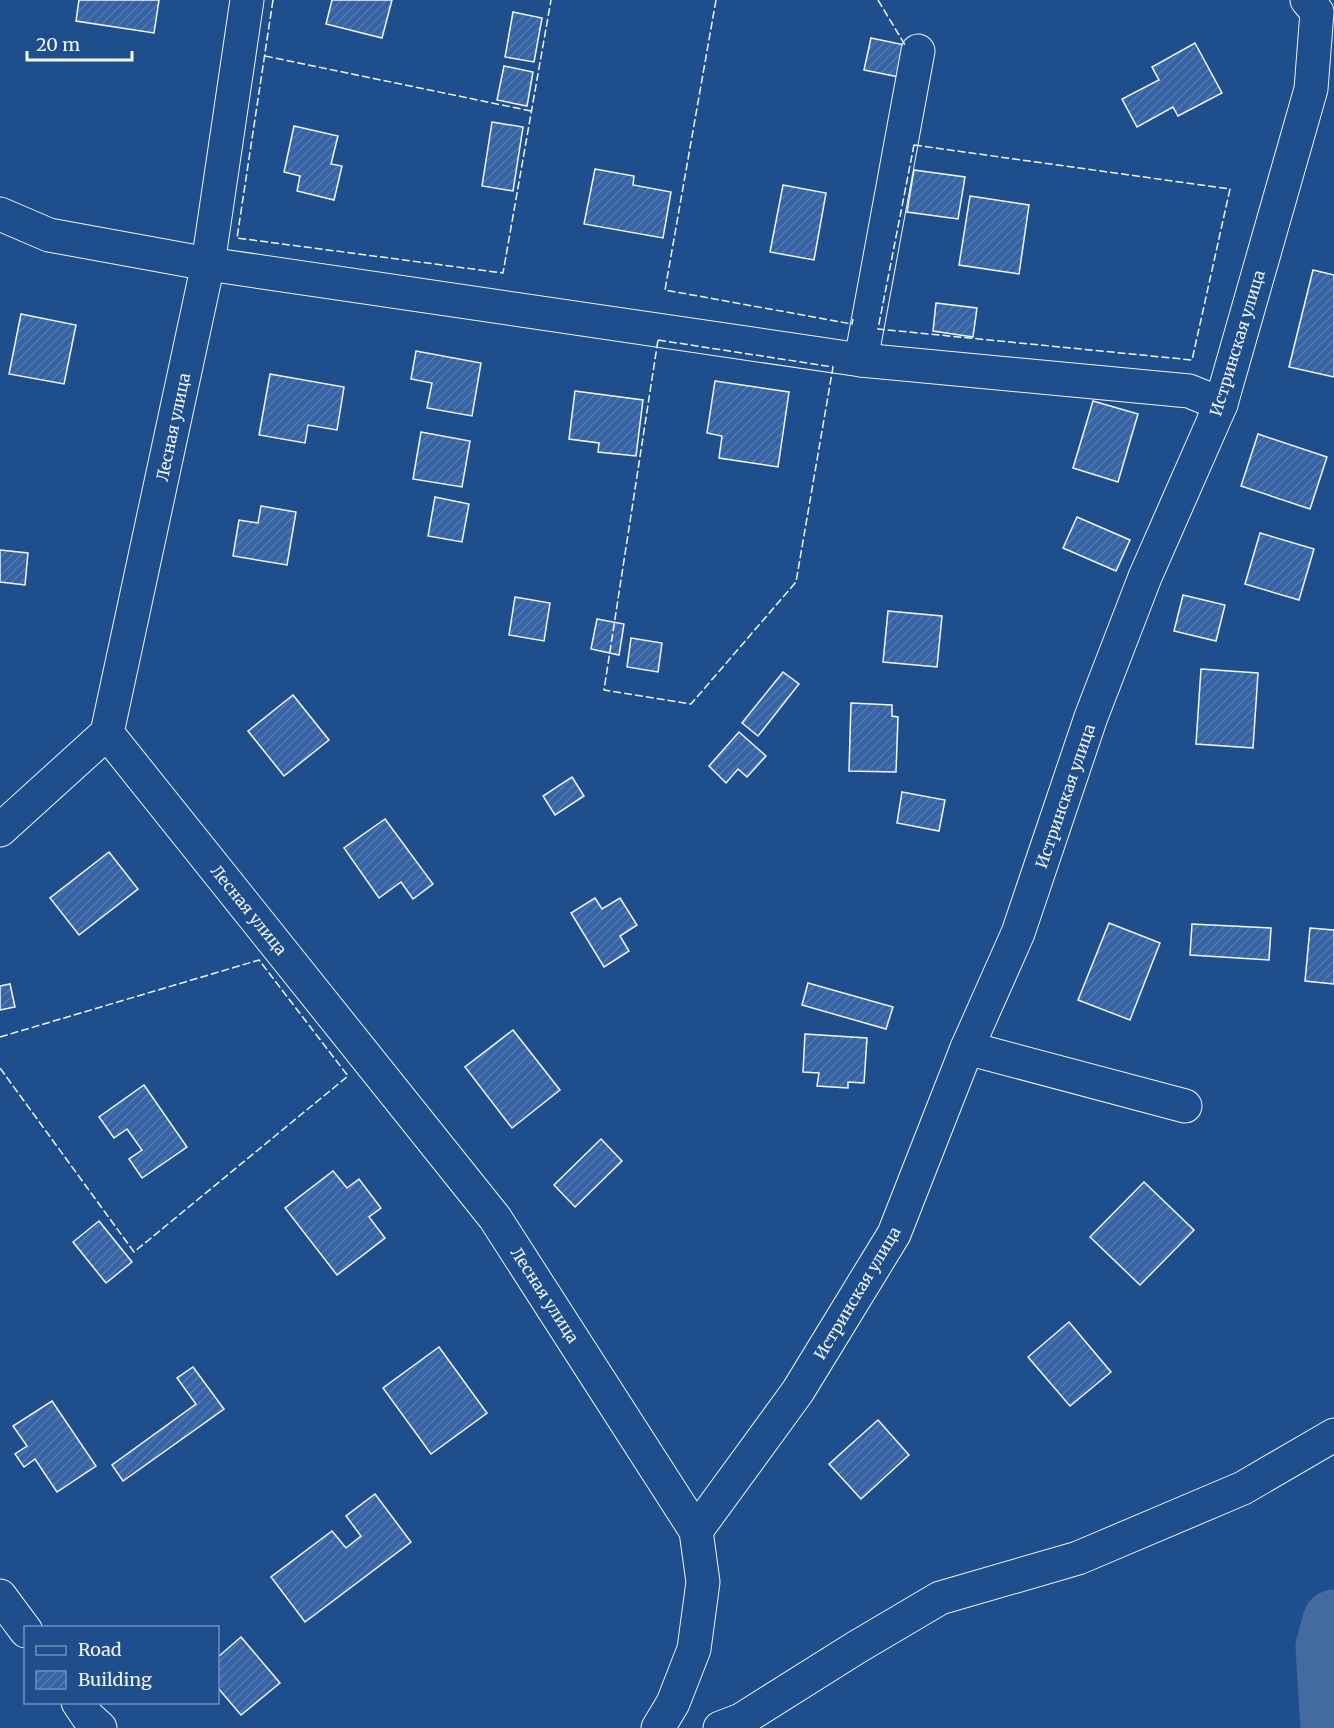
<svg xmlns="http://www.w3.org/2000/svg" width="1334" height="1728" viewBox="0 0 1334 1728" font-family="Merriweather,serif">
<defs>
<pattern id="building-hatch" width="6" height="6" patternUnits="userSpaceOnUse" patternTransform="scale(1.5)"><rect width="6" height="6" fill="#3563a3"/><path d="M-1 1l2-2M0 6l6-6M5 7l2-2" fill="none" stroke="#537ab1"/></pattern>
</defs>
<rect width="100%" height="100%" fill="#1f4e8c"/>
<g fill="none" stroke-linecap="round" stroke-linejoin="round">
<polyline stroke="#446ba0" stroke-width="63" points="1332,1728 1327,1647 1334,1621"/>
</g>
<g fill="url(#building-hatch)" stroke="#f2f6ff" stroke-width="1.5">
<polygon points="79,0 159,0 154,33 76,21"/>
<polygon points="332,0 392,0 382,38 326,24"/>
<polygon points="513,12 542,18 534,62 505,57"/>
<polygon points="871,38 905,45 899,77 864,70"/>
<polygon points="1195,43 1222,93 1178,116 1173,107 1137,127 1122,99 1159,80 1152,67"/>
<polygon points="504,66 533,72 527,106 497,100"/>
<polygon points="492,122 523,127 513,191 482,186"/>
<polygon points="294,126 338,136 331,164 342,166 334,200 297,191 300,176 284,172"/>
<polygon points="595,169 634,176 633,185 671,192 663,238 584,224"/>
<polygon points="914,170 965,177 958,219 907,212"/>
<polygon points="783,185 826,193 814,260 770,252"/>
<polygon points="970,196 1029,205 1019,274 959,265"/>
<polygon points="1313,270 1334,275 1334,377 1289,367"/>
<polygon points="936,303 977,308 973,337 933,331"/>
<polygon points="21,314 76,325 64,384 9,374"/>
<polygon points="416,351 481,363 472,416 427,408 432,383 411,379"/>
<polygon points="270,374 344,387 337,430 308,425 305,443 259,435"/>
<polygon points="715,381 789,392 778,467 719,458 722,436 707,433"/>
<polygon points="575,391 643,400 636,456 598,452 599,443 569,439"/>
<polygon points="1093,401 1138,414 1118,482 1073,468"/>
<polygon points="421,432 470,441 462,487 413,479"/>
<polygon points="1258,434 1327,457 1310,509 1241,486"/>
<polygon points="435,497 469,504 462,542 428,536"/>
<polygon points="261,506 296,512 287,565 233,556 239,520 258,523"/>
<polygon points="1077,517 1130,540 1116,571 1063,548"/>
<polygon points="1260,533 1314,549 1299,600 1245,584"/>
<polygon points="0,550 28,553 25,585 0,582"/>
<polygon points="1183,595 1225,605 1216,641 1174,631"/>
<polygon points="515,597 550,603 544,641 509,635"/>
<polygon points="888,611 942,616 937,667 883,662"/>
<polygon points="597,619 624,624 619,655 591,649"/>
<polygon points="631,638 662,643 658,672 627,667"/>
<polygon points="1201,669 1258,673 1253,748 1196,744"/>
<polygon points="783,672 799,684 758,736 742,723"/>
<polygon points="293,695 329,740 284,776 248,731"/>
<polygon points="851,703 892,705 892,716 898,717 896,772 849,771"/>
<polygon points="739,732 766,756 747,777 738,769 726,783 709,766"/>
<polygon points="572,777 584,796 555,815 543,796"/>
<polygon points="902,792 945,800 939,831 897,823"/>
<polygon points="385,819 433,884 413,899 401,882 379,898 344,848"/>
<polygon points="109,852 138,889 79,935 50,898"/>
<polygon points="595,898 602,909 620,898 637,925 620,936 629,951 604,967 571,913"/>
<polygon points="1109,923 1160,943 1130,1020 1078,1000"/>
<polygon points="1192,924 1271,928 1269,960 1190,955"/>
<polygon points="1310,928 1334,930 1334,984 1305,981"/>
<polygon points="808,983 893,1007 886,1029 802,1005"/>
<polygon points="10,984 15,1007 0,1010 0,986"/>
<polygon points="513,1030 560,1090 512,1128 465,1067"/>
<polygon points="805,1034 867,1038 864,1083 848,1082 848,1088 817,1086 819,1073 803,1072"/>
<polygon points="144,1085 187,1147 142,1178 129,1159 142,1150 127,1129 114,1138 99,1117"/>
<polygon points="601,1139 622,1161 575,1207 554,1185"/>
<polygon points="333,1171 347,1188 359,1179 381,1208 369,1217 385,1238 337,1275 285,1208"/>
<polygon points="1144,1182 1194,1230 1140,1285 1090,1237"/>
<polygon points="99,1221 132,1262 106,1283 73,1242"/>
<polygon points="1069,1322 1111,1372 1070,1406 1028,1357"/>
<polygon points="439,1347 487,1413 431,1454 383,1388"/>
<polygon points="193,1367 224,1409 123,1481 112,1465 196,1404 177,1378"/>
<polygon points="52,1401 96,1466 57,1492 35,1459 24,1467 15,1454 27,1446 13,1426"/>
<polygon points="878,1420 909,1455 861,1499 829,1464"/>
<polygon points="375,1494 411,1542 305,1622 271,1577 332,1531 346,1548 361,1536 346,1516"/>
<polygon points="241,1637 280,1683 241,1715 218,1688 218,1657"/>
</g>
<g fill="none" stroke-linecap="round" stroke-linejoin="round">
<defs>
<g id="minor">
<polyline points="247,0 208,264 107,733 495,1218 696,1531 703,1582 694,1649 673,1703 658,1728"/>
<polyline points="0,214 49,235 208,264 861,360 1189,391 1221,404"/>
<polyline points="861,360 918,51"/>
<polyline points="0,830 107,733"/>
<polyline points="967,1048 1185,1106"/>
<polyline points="696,1531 798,1391 894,1234 967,1048 1018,933 1091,717 1145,577 1221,404 1311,89 1317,12 1307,0"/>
<polyline points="0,1596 26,1631"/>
<polyline points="78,1702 88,1717 100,1728"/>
<polyline points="720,1728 741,1720 857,1647 940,1598 1078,1558 1243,1488 1334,1435"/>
</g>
</defs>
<use href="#minor" stroke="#f2f6ff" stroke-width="35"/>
<use href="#minor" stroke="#1f4e8c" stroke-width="33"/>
<g stroke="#f2f6ff" stroke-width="1.5" stroke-dasharray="8 3" stroke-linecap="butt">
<polyline points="273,0 237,238 503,273 551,0"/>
<polyline points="716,0 665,290 852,324 853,319"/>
<polyline points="878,0 905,45"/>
<polyline points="265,56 531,111"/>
<polygon points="914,145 1230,189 1192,360 878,329"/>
<polygon points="658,340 833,367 796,582 691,704 604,690"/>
<polyline points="0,1037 259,960 348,1076 134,1252 0,1068"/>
</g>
</g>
<g text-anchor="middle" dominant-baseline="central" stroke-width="4.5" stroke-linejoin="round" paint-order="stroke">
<g font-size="16" fill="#f2f6ff" stroke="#1f4e8c">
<text transform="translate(1237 343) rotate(-73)">Истринская улица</text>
<text transform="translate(173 427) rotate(-78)">Лесная улица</text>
<text transform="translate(1065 796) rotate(-71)">Истринская улица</text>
<text transform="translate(249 910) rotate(51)">Лесная улица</text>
<text transform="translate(857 1293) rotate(-59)">Истринская улица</text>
<text transform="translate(545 1295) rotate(57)">Лесная улица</text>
</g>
</g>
<rect x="24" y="1626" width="195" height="78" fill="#1f4e8c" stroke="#7391ba" stroke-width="1.5"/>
<rect x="36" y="1646" width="30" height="9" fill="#1f4e8c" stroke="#7391ba" stroke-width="1.5"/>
<text x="78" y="1656" font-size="18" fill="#f2f6ff">Road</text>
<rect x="36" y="1671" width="30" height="18" fill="url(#building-hatch)" stroke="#7391ba" stroke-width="1.5"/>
<text x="78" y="1686" font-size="18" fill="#f2f6ff">Building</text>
<path d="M27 51v9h105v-9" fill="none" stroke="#f2f6ff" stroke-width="3"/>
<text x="36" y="51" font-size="18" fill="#f2f6ff" stroke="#1f4e8c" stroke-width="4.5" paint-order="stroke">20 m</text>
</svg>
